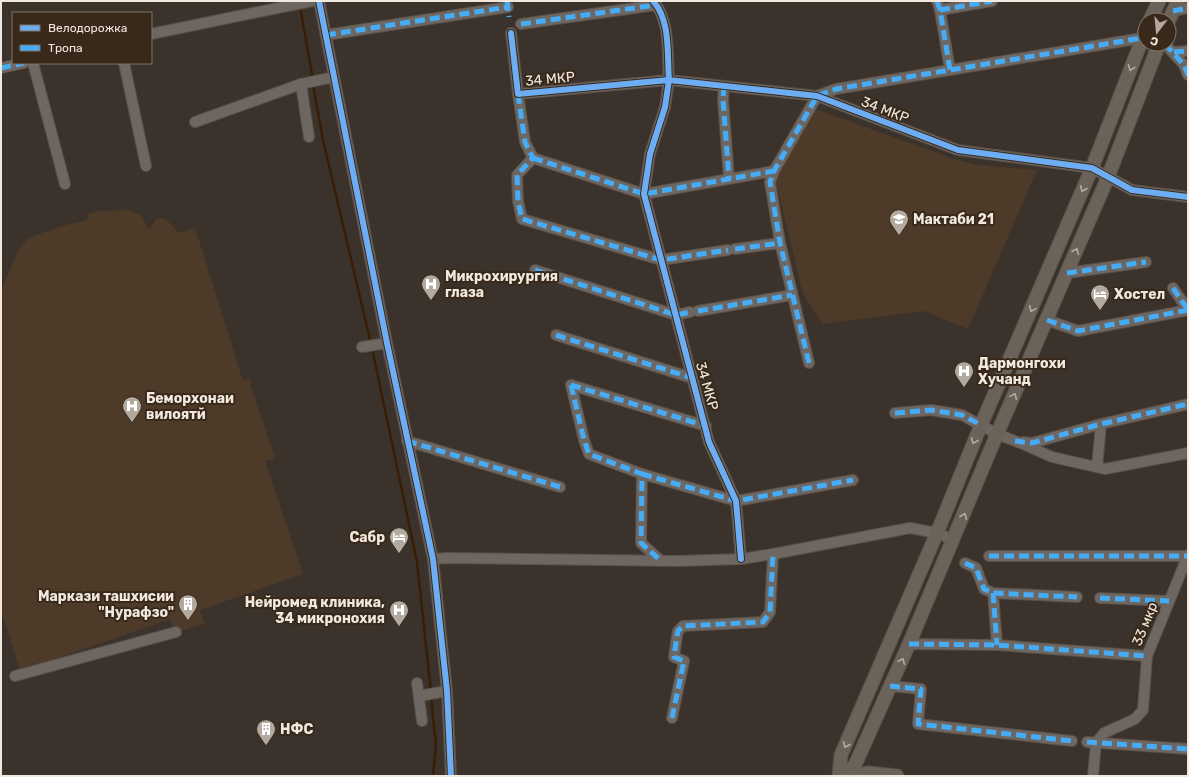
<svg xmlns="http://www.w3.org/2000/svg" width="1189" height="777" viewBox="0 0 1189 777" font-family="Rubik,sans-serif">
<rect width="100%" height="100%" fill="#3b332b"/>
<g fill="#4d3a28">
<polygon points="815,109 957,160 977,165 1037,170 968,329 924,311 823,324 803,294 775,178"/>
<polygon points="127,210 139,214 143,218 147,227 150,229 155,220 159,218 163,218 167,220 179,233 195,228 243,381 250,378 251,387 275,458 265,461 303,574 200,610 205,624 176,632 170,619 20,671 1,609 1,291 17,253 28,238 62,226 87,220 88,214 100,211"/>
</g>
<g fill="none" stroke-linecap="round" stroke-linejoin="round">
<g stroke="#381e04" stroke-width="2.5">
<polyline points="300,6 313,80"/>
<polyline points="313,85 323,140 371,344"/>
<polyline points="372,348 417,562 431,692"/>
<polyline points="431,697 436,745 433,776"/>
</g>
<defs>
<g id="minor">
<polyline points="319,1 387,343 433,559 447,691 451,776"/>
<path d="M653,1C671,20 667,56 669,80L817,96L958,150L1092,168L1132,190L1188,197"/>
<polyline points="937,1 940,10 950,70"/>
<polyline points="940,10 992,1"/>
<polyline points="1173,11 1188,8"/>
<polyline points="521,24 656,5"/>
<polyline points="511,33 518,94 669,80 665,107 650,154 644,194 709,442 736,501 741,559"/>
<polyline points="151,34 312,1"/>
<polyline points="326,35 508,7"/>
<polyline points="1165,44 1184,65 1188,75"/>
<polyline points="1174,52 1188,51"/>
<polyline points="33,63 65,184"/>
<polyline points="124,63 146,166"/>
<polyline points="1,68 24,63"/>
<polyline points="301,84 309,137"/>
<polyline points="724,86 723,99 729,179"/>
<polyline points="518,94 525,142 533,158 517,175 518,201 522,219 661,260 728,250"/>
<polyline points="195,122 301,84 334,77"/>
<polyline points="533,158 644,194 774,171"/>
<polyline points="735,249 780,243"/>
<polyline points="535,270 676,315 690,312"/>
<polyline points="1067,273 1146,262"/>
<polyline points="1173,288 1188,310"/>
<polyline points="698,311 792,295"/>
<polyline points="1047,320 1078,331 1188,310"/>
<polyline points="556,335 692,378"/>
<polyline points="362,347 387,343"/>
<polyline points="809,363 780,243 770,182 774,171 817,96 836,89 1142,38"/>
<polyline points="571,385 584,440 589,454 642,474 641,543 661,561"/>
<polyline points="571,385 706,426"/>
<polyline points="895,413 931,410 962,415 997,434 1023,444 1052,457 1105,469 1188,453"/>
<polyline points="407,441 560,487"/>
<polyline points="1023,442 1032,443 1101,424 1188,404"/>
<polyline points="1097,467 1101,424"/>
<polyline points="642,474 736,501 853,480"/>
<polyline points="989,556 1188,556"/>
<polyline points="433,559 448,558 678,561 741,559 773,554 910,528 937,533 954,540"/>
<polyline points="965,563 976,568 984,589 993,593 1077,597"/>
<polyline points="993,593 997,645"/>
<polyline points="1100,598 1169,601"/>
<polyline points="909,644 997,645 1147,656"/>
<polyline points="15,676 176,632"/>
<polyline points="417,683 422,721"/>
<polyline points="890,686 921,689 918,724 1072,741"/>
<polyline points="419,696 447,691"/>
<polyline points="672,718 684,661 674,657 677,636 678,631 683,626 763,622 770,612 773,554"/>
<polyline points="1087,742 1188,749"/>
<polyline points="1093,776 1096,743 1104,733 1135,719 1143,710 1147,656 1188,555"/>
</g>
<g id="major">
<polyline points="1150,20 1159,1"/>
<polyline points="1169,20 1178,1"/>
<polyline points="839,776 841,755 937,533 981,425 1092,168 1145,32"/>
<polyline points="843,776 855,765 909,644 997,434 1108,177 1159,44"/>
<polyline points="852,776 868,773 897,776"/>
</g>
</defs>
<use href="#minor" stroke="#585049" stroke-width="12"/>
<use href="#major" stroke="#585049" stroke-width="15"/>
<use href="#minor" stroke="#6d6661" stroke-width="10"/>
<use href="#major" stroke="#6b6259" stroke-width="13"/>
<g stroke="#46acf6" stroke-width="5" stroke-dasharray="10 5" stroke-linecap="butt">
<polyline points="507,1 509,17"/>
<polyline points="937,1 940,10 950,70"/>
<polyline points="940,10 992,1"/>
<polyline points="1173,11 1188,8"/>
<polyline points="521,24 656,5"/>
<polyline points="326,35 508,7"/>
<polyline points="1165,44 1184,65 1188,75"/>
<polyline points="1174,52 1188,51"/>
<polyline points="1,68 24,63"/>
<polyline points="724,86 723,99 729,179"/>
<polyline points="518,94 525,142 533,158 517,175 518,201 522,219 661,260 728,250"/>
<polyline points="533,158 644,194 774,171"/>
<polyline points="735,249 780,243"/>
<polyline points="535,270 676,315 690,312"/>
<polyline points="1067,273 1146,262"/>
<polyline points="1173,288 1188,310"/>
<polyline points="698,311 792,295"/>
<polyline points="1047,320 1078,331 1188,310"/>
<polyline points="556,335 692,378"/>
<polyline points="809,363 780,243 770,182 774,171 817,96 836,89 1142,38"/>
<polyline points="571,385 584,440 589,454 642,474 641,543 661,561"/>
<polyline points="571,385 706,426"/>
<polyline points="895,413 931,410 962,415 981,425"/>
<polyline points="407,441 560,487"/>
<polyline points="1015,441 1032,443 1101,424 1188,404"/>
<polyline points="642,474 736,501 853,480"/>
<polyline points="989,556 1188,556"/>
<polyline points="965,563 976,568 984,589 993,593 1077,597"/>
<polyline points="993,593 997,645"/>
<polyline points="1100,598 1169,601"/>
<polyline points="909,644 997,645 1147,656"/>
<polyline points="890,686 921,689 918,724 1072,741"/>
<polyline points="672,718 684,661 674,657 677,636 678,631 683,626 763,622 770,612 773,554"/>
<polyline points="1087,742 1188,749"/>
</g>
<defs>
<g id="cycleway">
<polyline points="319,1 387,343 433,559 447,691 451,776"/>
<path d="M653,1C671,20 667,56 669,80L817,96L958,150L1092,168L1132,190L1188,197"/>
<polyline points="511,33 518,94 669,80 665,107 650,154 644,194 709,442 736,501 741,559"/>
</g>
</defs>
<use href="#cycleway" stroke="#38291a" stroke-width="8"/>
<use href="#cycleway" stroke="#6dadf4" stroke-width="6"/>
</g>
<defs><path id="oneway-chevron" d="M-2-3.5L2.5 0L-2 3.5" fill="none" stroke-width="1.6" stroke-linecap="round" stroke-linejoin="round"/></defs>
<g stroke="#b5aca2">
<use href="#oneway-chevron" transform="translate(1131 68) rotate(111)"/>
<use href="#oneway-chevron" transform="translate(1083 189) rotate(113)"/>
<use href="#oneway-chevron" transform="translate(1076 251) rotate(-67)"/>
<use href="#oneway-chevron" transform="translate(1032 309) rotate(114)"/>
<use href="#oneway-chevron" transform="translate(1014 396) rotate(-66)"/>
<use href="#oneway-chevron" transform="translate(974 441) rotate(112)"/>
<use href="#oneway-chevron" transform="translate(964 516) rotate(-68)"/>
<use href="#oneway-chevron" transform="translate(902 661) rotate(-65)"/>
<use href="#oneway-chevron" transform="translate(846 745) rotate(113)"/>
</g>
<defs>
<symbol id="school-pin" viewBox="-11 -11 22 30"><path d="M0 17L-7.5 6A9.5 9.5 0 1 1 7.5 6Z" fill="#b2a99f" stroke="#38291a"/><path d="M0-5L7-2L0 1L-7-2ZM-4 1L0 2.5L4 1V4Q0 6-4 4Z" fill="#fff"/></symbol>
<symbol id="hospital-pin" viewBox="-11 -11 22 30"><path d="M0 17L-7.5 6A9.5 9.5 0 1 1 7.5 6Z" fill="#b2a99f" stroke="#38291a"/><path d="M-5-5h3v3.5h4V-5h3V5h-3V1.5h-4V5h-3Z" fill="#fff"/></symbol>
<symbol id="hotel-pin" viewBox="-11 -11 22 30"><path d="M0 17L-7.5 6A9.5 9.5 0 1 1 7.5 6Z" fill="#b2a99f" stroke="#38291a"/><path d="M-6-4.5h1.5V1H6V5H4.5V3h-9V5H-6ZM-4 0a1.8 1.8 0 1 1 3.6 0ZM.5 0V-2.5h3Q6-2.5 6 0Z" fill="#fff"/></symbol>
<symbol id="building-pin" viewBox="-11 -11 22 30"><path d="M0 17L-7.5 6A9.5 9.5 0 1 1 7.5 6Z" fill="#b2a99f" stroke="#38291a"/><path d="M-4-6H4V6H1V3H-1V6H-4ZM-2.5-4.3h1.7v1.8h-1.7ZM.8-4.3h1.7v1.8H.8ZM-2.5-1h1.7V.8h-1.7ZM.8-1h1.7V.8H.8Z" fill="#fff"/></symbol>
</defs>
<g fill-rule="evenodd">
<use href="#school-pin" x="888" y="208" width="22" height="30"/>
<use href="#hospital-pin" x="420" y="273" width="22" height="30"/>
<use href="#hotel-pin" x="1089" y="283" width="22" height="30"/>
<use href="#hospital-pin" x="953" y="360" width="22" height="30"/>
<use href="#hospital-pin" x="121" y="395" width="22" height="30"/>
<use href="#hotel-pin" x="388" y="526" width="22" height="30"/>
<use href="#building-pin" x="177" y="593" width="22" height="30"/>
<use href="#hospital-pin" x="388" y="599" width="22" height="30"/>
<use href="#building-pin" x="255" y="718" width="22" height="30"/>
</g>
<g text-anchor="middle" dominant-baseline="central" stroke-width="4" stroke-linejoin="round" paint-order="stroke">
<g font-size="14" fill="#f2e8de" stroke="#38291a">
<text transform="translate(550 79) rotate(-5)">34 МКР</text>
<text transform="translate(885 110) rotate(21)">34 МКР</text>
<text transform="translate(707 386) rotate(74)">34 МКР</text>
<text transform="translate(1145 624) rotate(-68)">33 мкр</text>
</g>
<g font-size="14" font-weight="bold" fill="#f2e8de" stroke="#38291a" text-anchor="start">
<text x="913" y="219">Мактаби 21</text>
<text x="445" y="276">Микрохирургия<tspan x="445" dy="16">глаза</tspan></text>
<text x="1114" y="294">Хостел</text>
<text x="978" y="363">Дармонгохи<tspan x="978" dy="16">Хучанд</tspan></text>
<text x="146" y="398">Беморхонаи<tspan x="146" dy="16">вилоятй</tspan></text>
<text x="385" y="537" text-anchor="end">Сабр</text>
<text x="174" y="596" text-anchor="end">Маркази ташхисии<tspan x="174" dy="16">"Нурафзо"</tspan></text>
<text x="385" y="602" text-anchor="end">Нейромед клиника,<tspan x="385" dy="16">34 микронохия</tspan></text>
<text x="280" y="729">НФС</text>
</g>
</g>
<rect width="1189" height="777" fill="none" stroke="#f2e8de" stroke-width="4"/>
<rect x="12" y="12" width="140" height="52" fill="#38291a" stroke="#827568"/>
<rect x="20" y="25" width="20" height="6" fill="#6dadf4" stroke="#827568"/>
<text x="48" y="32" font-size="12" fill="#f2e8de">Велодорожка</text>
<rect x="20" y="45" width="20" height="6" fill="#46acf6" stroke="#827568"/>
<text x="48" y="52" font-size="12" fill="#f2e8de">Тропа</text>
<g transform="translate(1157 32) rotate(196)"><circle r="19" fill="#38291a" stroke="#827568"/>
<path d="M0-3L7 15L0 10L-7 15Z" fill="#b2a99f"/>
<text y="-6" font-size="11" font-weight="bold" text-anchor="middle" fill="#f2e8de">С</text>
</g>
</svg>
